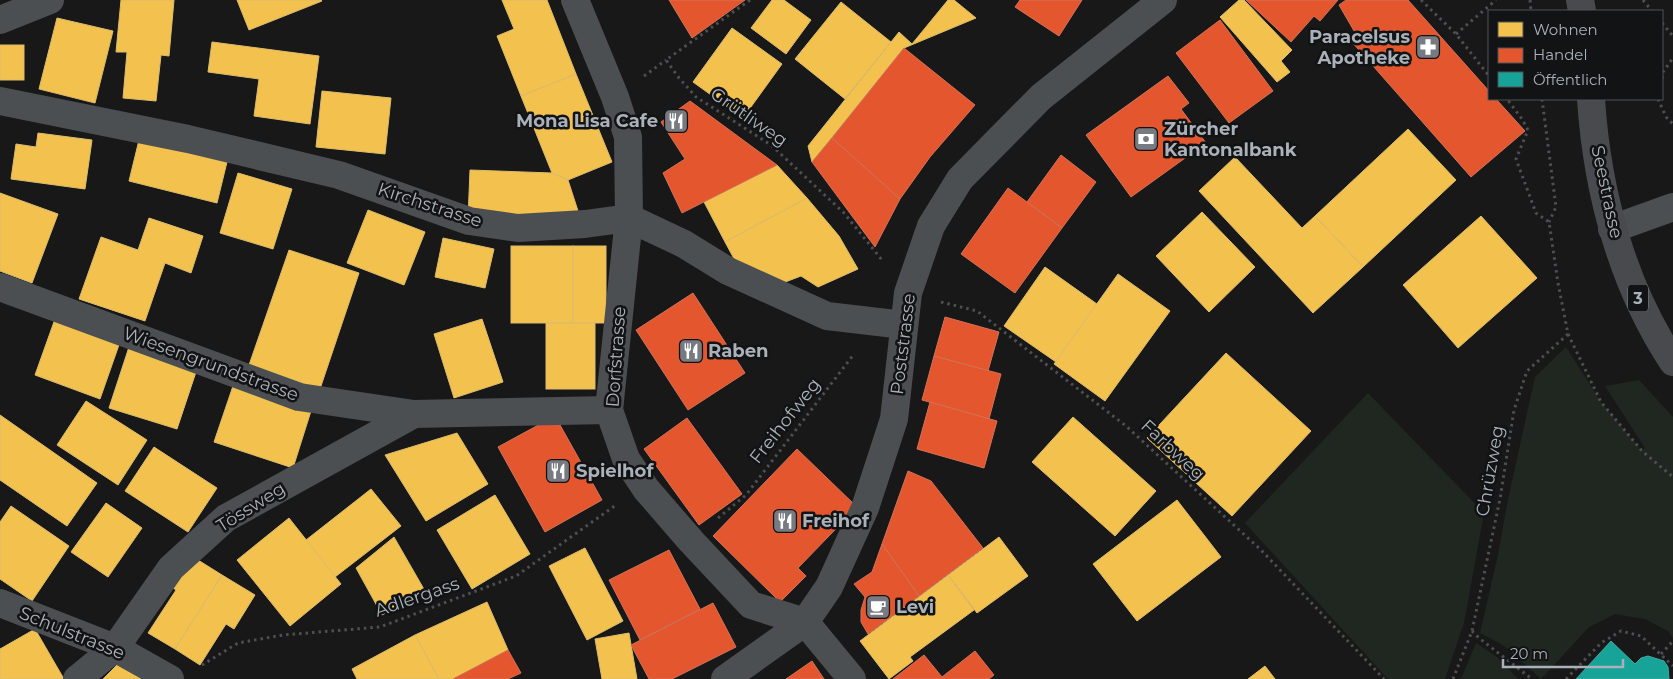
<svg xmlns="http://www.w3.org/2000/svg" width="1673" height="679" viewBox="0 0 1673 679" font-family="Montserrat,sans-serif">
<rect width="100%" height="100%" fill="#181818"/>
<g fill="#202720">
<polygon points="1566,347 1601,402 1642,451 1645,448 1605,386 1639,380 1673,417 1673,638 1668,631 1645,619 1615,614 1589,627 1541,679 1503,645 1480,633 1498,555 1508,499 1535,377"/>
<polygon points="1368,393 1484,513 1464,623 1445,679 1388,679 1245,523"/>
<polygon points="1476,643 1497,657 1518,679 1461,679"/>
</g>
<g fill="#f2c14e" stroke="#dcbc6e">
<polygon points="121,0 174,0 169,56 161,55 156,101 123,98 127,52 116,52"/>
<polygon points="237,0 321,0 322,1 249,30"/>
<polygon points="502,0 547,0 576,74 521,96 497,36 514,29"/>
<polygon points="772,0 784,0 811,20 786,54 751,28"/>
<polygon points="948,0 954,0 976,18 904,48 812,162 808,146 899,32 912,44"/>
<polygon points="1239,0 1244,0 1292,50 1281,61 1290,72 1277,82 1220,17"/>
<polygon points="841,2 891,42 845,99 795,59"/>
<polygon points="57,18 113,31 95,103 39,89"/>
<polygon points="732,28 782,64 743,118 693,82"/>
<polygon points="212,42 319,56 310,124 254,116 259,79 208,72"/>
<rect x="0" y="45" width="24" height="35"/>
<polygon points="576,74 612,162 568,180 552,173 521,96"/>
<polygon points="322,91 391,98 385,154 316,147"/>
<polygon points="1408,129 1456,180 1363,267 1315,216"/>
<polygon points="38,133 92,140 85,189 11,179 16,144 36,147"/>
<polygon points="139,140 227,162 217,203 129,181"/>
<polygon points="1235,157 1302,228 1315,216 1363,267 1313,313 1199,191"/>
<polygon points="777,165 807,198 725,242 704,202"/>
<polygon points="470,170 552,173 568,180 579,214 468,218"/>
<polygon points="238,173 292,189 273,249 220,233"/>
<polygon points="0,193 58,214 32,283 0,271"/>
<polygon points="807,198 839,236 858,269 818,287 801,276 780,284 739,268 725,242"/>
<polygon points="368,210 425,232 404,285 347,263"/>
<polygon points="1202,212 1255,267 1209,312 1156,256"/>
<polygon points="1481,216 1537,278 1458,348 1403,285"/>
<polygon points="149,218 203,236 191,273 165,263 145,321 79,299 101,237 138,250"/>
<polygon points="443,238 494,249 485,288 435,277"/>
<rect x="511" y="246" width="62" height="77"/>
<rect x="573" y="246" width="33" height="77"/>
<polygon points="289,250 359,273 320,389 249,365"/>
<polygon points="1045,267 1097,304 1056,362 1004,326"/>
<polygon points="1118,274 1170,311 1105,401 1054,364"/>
<polygon points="55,319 120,342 100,399 35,375"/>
<polygon points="482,319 503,382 454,398 434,334"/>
<rect x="546" y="323" width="49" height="66"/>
<polygon points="129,347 197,369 177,429 109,408"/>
<polygon points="1226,353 1311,431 1232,516 1147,438"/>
<polygon points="233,386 311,411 293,468 214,442"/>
<polygon points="86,401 147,440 118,485 57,445"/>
<polygon points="0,415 97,483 67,526 0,480"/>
<polygon points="1073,417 1156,491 1115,536 1032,462"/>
<polygon points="457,433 488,484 426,521 385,455"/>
<polygon points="154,447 217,488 188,532 125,491"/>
<polygon points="371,489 401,526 335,577 306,540"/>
<polygon points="495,495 530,554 472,589 437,530"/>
<polygon points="1177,500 1221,557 1137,621 1093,564"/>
<polygon points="106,503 142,528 108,577 71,552"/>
<polygon points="11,506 69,546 32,601 0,579 0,522"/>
<polygon points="289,518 341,584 290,626 237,560"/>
<polygon points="394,537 425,591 382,615 356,568"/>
<polygon points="999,537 1028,576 977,613 948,575"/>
<polygon points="585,548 623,621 587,640 549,566"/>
<polygon points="190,555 222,575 175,649 148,633 176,590 170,586"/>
<polygon points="222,575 255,595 234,629 226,624 200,665 175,649"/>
<polygon points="948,575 974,610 910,657 913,661 889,679 860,641"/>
<polygon points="487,602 508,650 453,679 439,679 415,635"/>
<polygon points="35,629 64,679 0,679 0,649"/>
<polygon points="629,633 637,679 602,679 595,639"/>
<polygon points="415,635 439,679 357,679 352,669"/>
<polygon points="122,660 141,679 103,679"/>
<polygon points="1265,666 1275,679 1248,679"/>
</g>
<g fill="#e4572e" stroke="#d37258">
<polygon points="669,0 745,0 692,38"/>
<polygon points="1020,0 1082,0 1059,36 1015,7"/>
<polygon points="1246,0 1338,0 1320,21 1314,16 1291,42"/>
<polygon points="1346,0 1408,0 1489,91 1489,99 1496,99 1525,131 1471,177 1351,41 1357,36 1339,5"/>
<polygon points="1220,20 1273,91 1229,123 1176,53"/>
<polygon points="904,48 975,105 930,157 900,199 832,138"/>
<polygon points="1168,76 1189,103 1181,109 1206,143 1131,197 1086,135"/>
<polygon points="690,101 777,165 682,213 663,173 685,159 661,122"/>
<polygon points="832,138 900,199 875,247 812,162"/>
<polygon points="1061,155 1096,182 1062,228 1027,202"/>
<polygon points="1008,188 1062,228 1015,293 961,254"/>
<polygon points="693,293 745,373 688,410 636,330"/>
<polygon points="945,317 999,332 988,371 934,356"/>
<polygon points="934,356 1001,374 989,419 922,400"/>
<polygon points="930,402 997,421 984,468 917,449"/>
<polygon points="555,416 602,500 545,532 498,447"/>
<polygon points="687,418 742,494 699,525 644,449"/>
<polygon points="797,449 857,507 798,568 806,576 780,602 713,536"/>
<polygon points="908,471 931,481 983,548 919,596 882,544"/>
<polygon points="882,544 919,596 868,634 861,622 861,610 865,597 854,584 872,572"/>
<polygon points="669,550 700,609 640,640 609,580"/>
<polygon points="713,603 736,647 672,679 649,679 631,645"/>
<polygon points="508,650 521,673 508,679 453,679"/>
<polygon points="975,651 994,675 989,679 893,679 924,655 942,677"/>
<polygon points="812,661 824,679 786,679"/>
</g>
<polygon fill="#17a398" stroke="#43a7a2" points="1611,641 1635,664 1641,658 1648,656 1664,661 1668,667 1669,679 1576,679"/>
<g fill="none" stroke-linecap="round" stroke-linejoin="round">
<g stroke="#4e4f53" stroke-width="3" stroke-dasharray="2.5 4" stroke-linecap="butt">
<polyline points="750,0 666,60 679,78 696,97 771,145 844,213 882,260"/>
<polyline points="1421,0 1456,34 1489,76"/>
<polyline points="1530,0 1531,11"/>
<polyline points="1643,0 1652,11"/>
<polyline points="1662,23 1673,36"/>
<polyline points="1456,34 1496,0"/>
<polyline points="644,76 666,60"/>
<polyline points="1662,79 1663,72 1673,58"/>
<polyline points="1542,99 1556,207 1549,222"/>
<polyline points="1658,99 1666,117 1673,124"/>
<polyline points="941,302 977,311 1126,426 1261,550 1384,679"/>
<polyline points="1568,334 1601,402 1642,451 1673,477"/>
<polyline points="718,518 746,495 854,354"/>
<polyline points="1472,631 1479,638 1532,679"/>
<polyline points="1661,654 1673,641"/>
<polyline points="202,665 238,643 283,635 380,627 516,576 616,505"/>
<polyline points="1453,679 1472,631 1500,499 1514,410 1527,371 1568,334 1558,283 1549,222 1536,213 1516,159 1528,130 1522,119 1507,99"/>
<polyline points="1566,679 1601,643 1621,631 1641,636 1673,666"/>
</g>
<g stroke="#4c4f51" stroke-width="28">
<polyline points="575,0 615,97 628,137 629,218 609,410 626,459 646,489 691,541 751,605 805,622 852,679"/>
<polyline points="0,20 50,0"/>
<polyline points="0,101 188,139 339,175 469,221 518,228 585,224 629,218 684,244 728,271 827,316 904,325"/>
<polyline points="1612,229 1673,207"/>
<polyline points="0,287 299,397 414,414 609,410"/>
<polyline points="0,603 115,648 170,679"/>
<polyline points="77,679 115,648 171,568 226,518 414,414"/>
<polyline points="725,679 805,622 829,587 865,508 894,419 908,293 931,226 960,179 1041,97 1163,0"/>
</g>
<g stroke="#494a4d" stroke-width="28">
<polyline points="1580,0 1582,11"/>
<path d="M1591,99C1597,191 1622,285 1673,362"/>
</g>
</g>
<defs>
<symbol id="pharmacy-square" viewBox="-11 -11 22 22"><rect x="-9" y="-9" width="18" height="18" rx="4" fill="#777b81" stroke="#121314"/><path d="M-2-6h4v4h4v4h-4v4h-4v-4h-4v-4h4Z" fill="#fff"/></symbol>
<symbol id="restaurant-square" viewBox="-11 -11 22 22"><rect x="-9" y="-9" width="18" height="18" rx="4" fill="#777b81" stroke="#121314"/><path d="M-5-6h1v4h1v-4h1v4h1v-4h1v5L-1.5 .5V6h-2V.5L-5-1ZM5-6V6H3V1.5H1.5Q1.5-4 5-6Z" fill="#fff"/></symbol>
<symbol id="bank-square" viewBox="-11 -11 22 22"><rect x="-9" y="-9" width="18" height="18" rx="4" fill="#777b81" stroke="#121314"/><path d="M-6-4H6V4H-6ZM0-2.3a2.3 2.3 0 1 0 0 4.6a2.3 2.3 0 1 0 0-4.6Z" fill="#fff"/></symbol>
<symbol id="cafe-square" viewBox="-11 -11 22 22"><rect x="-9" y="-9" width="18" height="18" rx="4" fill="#777b81" stroke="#121314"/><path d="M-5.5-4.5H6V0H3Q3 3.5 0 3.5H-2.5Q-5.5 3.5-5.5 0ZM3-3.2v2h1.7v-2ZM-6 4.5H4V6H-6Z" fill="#fff"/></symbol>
</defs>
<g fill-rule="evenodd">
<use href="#pharmacy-square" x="1414" y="33" width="28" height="28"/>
<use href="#restaurant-square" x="662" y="107" width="28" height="28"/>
<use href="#bank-square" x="1132" y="125" width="28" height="28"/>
<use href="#restaurant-square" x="677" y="337" width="28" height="28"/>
<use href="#restaurant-square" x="544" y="457" width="28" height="28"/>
<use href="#restaurant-square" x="771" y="507" width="28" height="28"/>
<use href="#cafe-square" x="864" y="593" width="28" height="28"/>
</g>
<g text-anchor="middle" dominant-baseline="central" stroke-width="5" stroke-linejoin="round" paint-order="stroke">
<rect fill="#121314" stroke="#7c8288" stroke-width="1" x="1628" y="284.5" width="20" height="27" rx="4"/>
<g font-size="16" font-weight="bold" fill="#aab1b9">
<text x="1638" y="298">3</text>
</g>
<g font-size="18" font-weight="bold" fill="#aab1b9" stroke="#121314" text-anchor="start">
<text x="1410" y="37" text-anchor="end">Paracelsus<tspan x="1410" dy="21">Apotheke</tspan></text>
<text x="658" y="121" text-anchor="end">Mona Lisa Cafe</text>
<text x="1164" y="129">Zürcher<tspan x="1164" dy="21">Kantonalbank</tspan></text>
<text x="708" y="351">Raben</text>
<text x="576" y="471">Spielhof</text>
<text x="802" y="521">Freihof</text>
<text x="896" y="607">Levi</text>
</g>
<g font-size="18" fill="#aab1b9" stroke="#121314">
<text transform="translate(749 117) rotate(35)">Grütliweg</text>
<text transform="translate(1607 192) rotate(78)">Seestrasse</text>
<text transform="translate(430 205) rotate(18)">Kirchstrasse</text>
<text transform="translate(903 344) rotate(-83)">Poststrasse</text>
<text transform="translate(616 357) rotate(-86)">Dorfstrasse</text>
<text transform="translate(211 364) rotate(20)">Wiesengrundstrasse</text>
<text transform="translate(785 421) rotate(-52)">Freihofweg</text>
<text transform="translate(1173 450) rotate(43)">Farbweg</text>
<text transform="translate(1490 471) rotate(-80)">Chrüzweg</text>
<text transform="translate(251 507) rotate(-32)">Tössweg</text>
<text transform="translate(417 597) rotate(-19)">Adlergass</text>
<text transform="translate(72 633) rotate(22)">Schulstrasse</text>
</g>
</g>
<rect x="1488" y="10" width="175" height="90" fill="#121314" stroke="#4f5256"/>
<rect x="1498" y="22" width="25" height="15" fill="#f2c14e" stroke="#4f5256"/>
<text x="1533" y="35" font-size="15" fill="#aab1b9">Wohnen</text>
<rect x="1498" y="48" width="25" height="15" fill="#e4572e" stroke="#4f5256"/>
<text x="1533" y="60" font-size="15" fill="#aab1b9">Handel</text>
<rect x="1498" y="72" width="25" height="15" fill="#17a398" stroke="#4f5256"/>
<text x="1533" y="85" font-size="15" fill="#aab1b9">Öffentlich</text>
<path d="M1503 659v8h120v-8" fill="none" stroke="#aab1b9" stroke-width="2.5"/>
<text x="1510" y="659" font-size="15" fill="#aab1b9" stroke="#121314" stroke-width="4" paint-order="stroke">20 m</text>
</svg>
